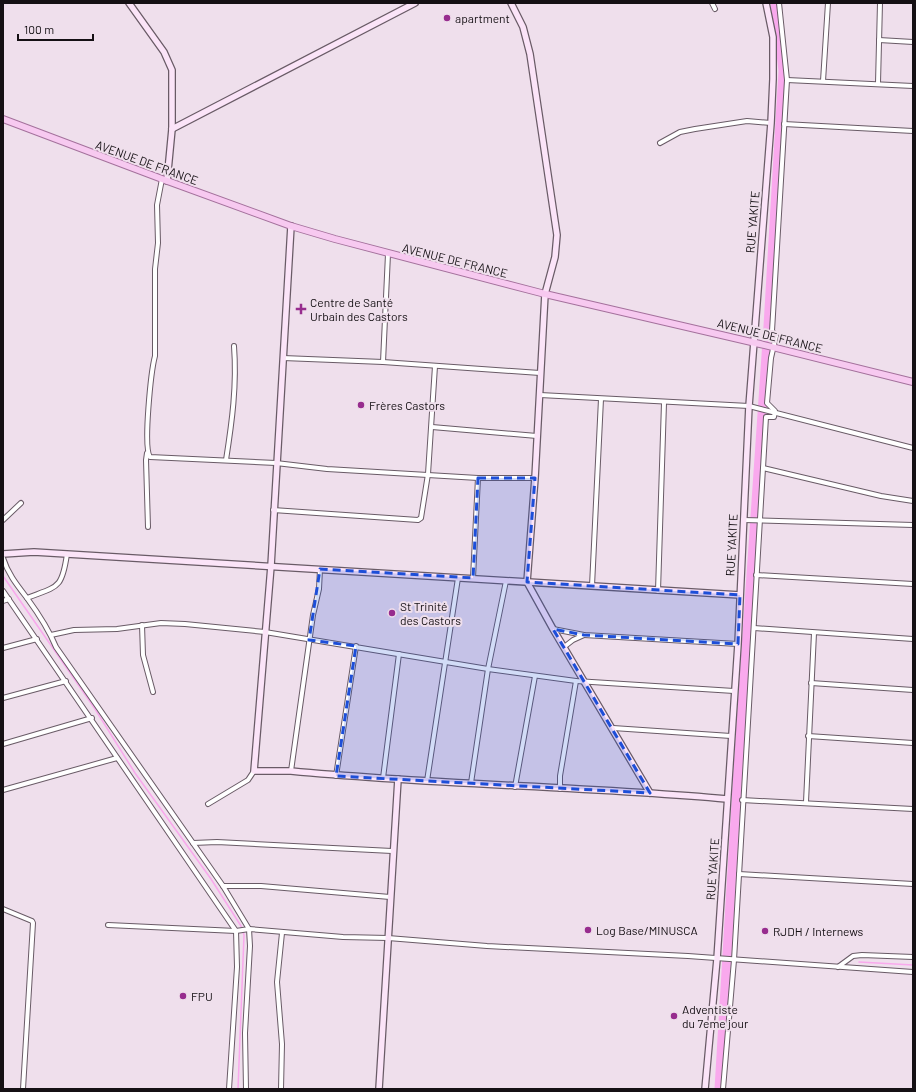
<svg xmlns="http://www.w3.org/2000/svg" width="916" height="1092" viewBox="0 0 916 1092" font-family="Barlow,sans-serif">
<rect width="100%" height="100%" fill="#efdfec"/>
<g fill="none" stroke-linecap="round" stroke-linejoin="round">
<g stroke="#f9a9ed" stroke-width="1.5">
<polyline points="3,576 95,709 135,773 211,879 241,926 244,935 238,1089"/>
<polyline points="859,962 913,965"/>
</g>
<polyline stroke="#f9a9ed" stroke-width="9" points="719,1089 740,736 768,326 783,71 775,3"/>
<defs>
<g id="street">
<polyline points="712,3 715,9"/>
<polyline points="879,40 913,42"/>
<polyline points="787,80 913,86"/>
<polyline points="823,81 828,3"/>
<polyline points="878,83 880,3"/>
<polyline points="784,124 913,131"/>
<polyline points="660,143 680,132 695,129 747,121 771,123"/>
<path d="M162,179L157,205L158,243L155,269V356C151,371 143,447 150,457L276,463L327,469L478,478H535"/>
<polyline points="283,358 383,362 540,373"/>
<polyline points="383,362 388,254"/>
<polyline points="540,395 749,406 913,448"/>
<polyline points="432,427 537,436"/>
<polyline points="147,453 146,460 148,527"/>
<path d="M226,460C232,422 237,385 234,346"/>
<polyline points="763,468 881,496 913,501"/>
<polyline points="273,510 418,520 421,518 428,474 435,366"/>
<polyline points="3,520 21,503"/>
<polyline points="743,520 913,525"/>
<path d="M3,558C8,574 17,585 27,598C38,613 49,630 56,647L223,886L249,929L250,946L245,1033L246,1089"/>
<polyline points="756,575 913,584"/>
<polyline points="473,578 478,478"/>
<polyline points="592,586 601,399"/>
<polyline points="3,591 236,931 237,967 229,1089"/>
<polyline points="658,591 664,403"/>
<path d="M27,598C58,586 62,589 67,554"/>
<polyline points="3,601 9,599"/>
<polyline points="142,625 143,655 153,692"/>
<polyline points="754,628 913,639"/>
<polyline points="553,629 584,635 738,644"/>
<polyline points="51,635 74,630 117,629 161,623 185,624 265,632 488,669 576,681 734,691"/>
<polyline points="564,647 573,640 584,635"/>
<polyline points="3,648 37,639"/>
<polyline points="811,683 913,690"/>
<polyline points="3,698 66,681"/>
<polyline points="613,728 731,736"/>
<polyline points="808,736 913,743"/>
<polyline points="3,744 92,718"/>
<polyline points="291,771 313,615 319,589 320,569"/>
<polyline points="336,776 356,646"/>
<polyline points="383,778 399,654"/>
<polyline points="427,781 458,578"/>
<polyline points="471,783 488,669 506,581"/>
<polyline points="515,787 535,676"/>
<polyline points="560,789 560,776 576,681"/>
<polyline points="3,790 117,758"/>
<polyline points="742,800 913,809"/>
<polyline points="806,802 814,633"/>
<polyline points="208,804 248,780 254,771"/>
<polyline points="193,843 217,842 392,851"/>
<polyline points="739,874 913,884"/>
<polyline points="223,886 261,886 390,897"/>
<polyline points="3,909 32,921 33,923 23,1089"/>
<polyline points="108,925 236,931 249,929 343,937 388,938 487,946 688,956 913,972"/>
<polyline points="838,967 853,956 862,955 913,957"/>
<polyline points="281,1089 282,1044 277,982 282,933"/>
<polyline points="723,1089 734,960 766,417 774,417 775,411 767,403 771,358 776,336 772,331 787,80 779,3"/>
</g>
<g id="secondary">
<polyline points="129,3 164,52 172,70 172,129 167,181"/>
<polyline points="511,3 523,27 530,54 557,235 555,257 545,294 535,478 527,582 553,629 650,793"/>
<polyline points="172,129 415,3"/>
<path d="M291,226L271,566L254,771H291C436,785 582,786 727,799"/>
<polyline points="3,554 34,552 740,595"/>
<polyline points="379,1089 398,779"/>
<polyline points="705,1089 717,959 738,644 749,406 771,123 773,79 773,37 766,3"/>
</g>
<polyline id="primary" points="3,119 162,179 291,226 335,239 545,294 760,344 913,382"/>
</defs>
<use href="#street" stroke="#695b66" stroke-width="6"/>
<use href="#secondary" stroke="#695b66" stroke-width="8"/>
<use href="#primary" stroke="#a4719c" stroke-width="8"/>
<use href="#street" stroke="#fff" stroke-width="4"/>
<use href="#secondary" stroke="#fbe4f8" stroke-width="5.5"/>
<use href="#primary" stroke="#f7c9f0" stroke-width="6"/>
</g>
<path fill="#1d4ed8" fill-opacity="0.2" stroke="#1d4ed8" stroke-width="3" stroke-dasharray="8 5" stroke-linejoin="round" d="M478,478H535L527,582L740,595L738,644L584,635L553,629L650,793L336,776L356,646L309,640L320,569L473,578Z"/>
<g fill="#972c8e" stroke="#efdfec" stroke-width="1.5">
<circle cx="447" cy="18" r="4"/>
<path d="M299 303h4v4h4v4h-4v4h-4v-4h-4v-4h4z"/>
<circle cx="361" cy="405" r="4"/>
<circle cx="392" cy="613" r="4"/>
<circle cx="588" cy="930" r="4"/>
<circle cx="765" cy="931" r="4"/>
<circle cx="183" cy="996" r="4"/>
<circle cx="674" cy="1016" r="4"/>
</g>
<g text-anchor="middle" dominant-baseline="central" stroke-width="4" stroke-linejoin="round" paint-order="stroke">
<g font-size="12" fill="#151014" stroke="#efdfec" text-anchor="start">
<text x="455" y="18">apartment</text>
<text x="310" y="302">Centre de Santé<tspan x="310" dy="14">Urbain des Castors</tspan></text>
<text x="369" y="405">Frères Castors</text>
<text x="400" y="606">St Trinité<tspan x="400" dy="14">des Castors</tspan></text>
<text x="596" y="930">Log Base/MINUSCA</text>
<text x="773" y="931">RJDH / Internews</text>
<text x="191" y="996">FPU</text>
<text x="682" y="1009">Adventiste<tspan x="682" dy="14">du 7eme jour</tspan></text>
</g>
<g font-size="12" fill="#151014" stroke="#efdfec">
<text transform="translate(147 162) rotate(20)">AVENUE DE FRANCE</text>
<text transform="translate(752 222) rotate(-85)">RUE YAKITE</text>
<text transform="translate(455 260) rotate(14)">AVENUE DE FRANCE</text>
<text transform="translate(770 335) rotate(14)">AVENUE DE FRANCE</text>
<text transform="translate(731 545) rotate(-87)">RUE YAKITE</text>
<text transform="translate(712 869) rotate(-86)">RUE YAKITE</text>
</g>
</g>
<rect width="916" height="1092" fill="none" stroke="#151014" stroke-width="8"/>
<path d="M18 34v6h75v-6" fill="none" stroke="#151014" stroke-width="2"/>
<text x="24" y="34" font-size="12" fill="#151014" stroke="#efdfec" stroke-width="3" paint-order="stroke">100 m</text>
</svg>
